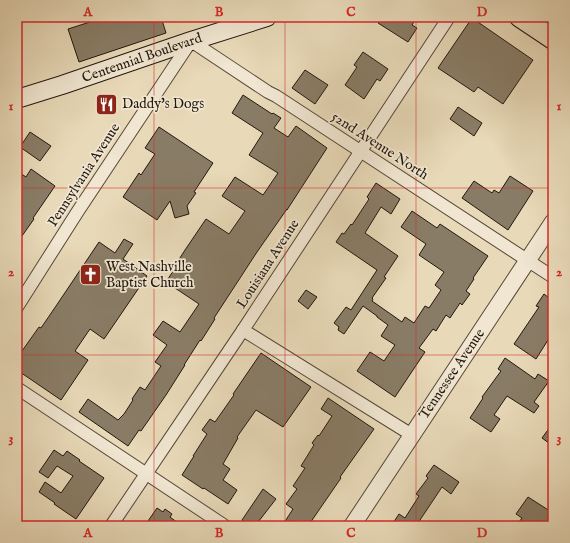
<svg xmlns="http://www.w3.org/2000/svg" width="570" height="543" viewBox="0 0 570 543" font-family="'IM FELL English',serif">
<rect width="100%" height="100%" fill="#e8d9b8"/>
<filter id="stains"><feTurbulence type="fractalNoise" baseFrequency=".005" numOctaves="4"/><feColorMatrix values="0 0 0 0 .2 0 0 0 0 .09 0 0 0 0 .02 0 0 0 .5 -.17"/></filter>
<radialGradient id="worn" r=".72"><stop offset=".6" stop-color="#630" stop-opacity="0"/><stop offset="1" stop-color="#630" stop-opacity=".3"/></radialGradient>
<g fill="#897c66" stroke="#22180e">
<polygon points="89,17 161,17 166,33 79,62 68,29 90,22"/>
<polygon points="382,17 417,17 412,25 417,28 408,42 378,23"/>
<polygon points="472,18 533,60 503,104 478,87 474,92 438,68"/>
<polygon points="363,52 388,69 380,81 377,79 364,99 345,85 357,67 354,65"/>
<polygon points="305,70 328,85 315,104 292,88"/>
<polygon points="243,95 272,114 273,113 281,118 274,128 288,137 296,126 327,148 287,210 287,209 257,252 214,318 215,319 201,341 200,340 184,365 185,365 166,395 141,431 139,430 128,446 79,412 88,399 118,420 124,414 133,400 132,399 140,387 145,390 161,366 155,362 167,345 153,335 163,321 180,332 199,304 166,282 179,262 178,261 185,250 206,219 229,234 245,211 222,196 235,177 263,195 278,173 249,155 263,133 232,113"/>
<polygon points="458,107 482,123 474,136 450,119"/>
<polygon points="159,127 213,163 194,192 196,193 187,206 189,214 175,218 170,201 157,220 123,197 139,173 141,175 155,154 145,148"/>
<polygon points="30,132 51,146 40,161 20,147"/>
<polygon points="31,169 55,186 33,218 34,219 17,243 17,178 20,173 26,177"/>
<polygon points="510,176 533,191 508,230 462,198 474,181 492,193 494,190 499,193"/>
<polygon points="376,183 400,199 391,214 381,207 365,233 398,256 384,277 386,278 372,298 373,299 372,301 402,322 405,317 414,323 425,306 429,308 441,290 435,285 444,272 419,255 426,244 401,227 412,211 437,228 440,224 488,256 473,278 474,279 466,291 470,294 462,305 460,303 450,318 446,315 436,331 433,329 419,348 425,352 395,397 357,371 370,352 384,361 395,345 381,336 388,325 377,317 377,316 363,306 344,334 338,330 339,327 334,323 346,307 351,310 377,270 336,242 342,233 344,234 351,224 352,225 369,199 367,197"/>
<polygon points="124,239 133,244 123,259 147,276 104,339 90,329 75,351 88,360 61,400 17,370 17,358 39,327 41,328 56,306 99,242 115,253"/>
<polygon points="306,290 317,297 308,309 298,301"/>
<polygon points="544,294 553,301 553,343 548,340 536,359 514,344 539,307 536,306"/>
<polygon points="261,353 311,387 283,427 256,410 237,437 238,438 223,464 230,469 223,480 237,490 228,504 204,488 203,489 182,475 194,456 193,456 207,434 202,430 210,419 215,422 234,395 233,394"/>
<polygon points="505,358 535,379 538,374 549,381 534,402 539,406 534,413 507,396 494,415 500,419 491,432 470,418 483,398 482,397 501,371 498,369"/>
<polygon points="328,398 374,429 340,477 341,478 308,526 282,526 293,509 286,504 297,489 293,486 305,468 301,466 314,445 312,443 318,435 319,436 332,416 321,409"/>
<polygon points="553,423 553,446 542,438"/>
<polygon points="54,450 63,456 67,451 80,460 79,461 104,478 76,519 54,504 55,503 39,492 45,482 61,493 73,476 57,466 48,478 39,472"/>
<polygon points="434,465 459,482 451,494 442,487 416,526 398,526 393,523 399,514 405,518 419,496 416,494 428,478 426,476"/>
<polygon points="263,489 276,499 255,526 250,526 242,520"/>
<polygon points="528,497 553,513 553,526 516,526 522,518 516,514"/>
<polygon points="157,508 163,512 165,509 172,514 170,517 182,526 155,526 148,521"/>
</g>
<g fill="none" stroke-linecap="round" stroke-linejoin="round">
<defs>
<g id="minor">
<polyline points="17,307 78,211 191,41 268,92 276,96 553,277"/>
<polyline points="243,330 412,435"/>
<polyline points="17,388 225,526"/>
<polyline points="111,526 243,330 449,17"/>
</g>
<polyline id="tertiary" points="352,526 553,222"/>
<polyline id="secondary" points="17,99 62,85 191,41 267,17"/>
<polyline id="primary" points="520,17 553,39"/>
</defs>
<use href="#minor" stroke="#544838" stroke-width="14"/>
<use href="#tertiary" stroke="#544838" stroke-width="18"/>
<use href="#secondary" stroke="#22180e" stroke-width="20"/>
<use href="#primary" stroke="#22180e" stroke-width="22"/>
<use href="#minor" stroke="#f0e6d1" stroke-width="12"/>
<use href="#tertiary" stroke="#f0e6d1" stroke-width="16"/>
<use href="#secondary" stroke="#f0e6d1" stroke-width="18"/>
<use href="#primary" stroke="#e8d9b8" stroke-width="20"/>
</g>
<path fill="none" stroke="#d62828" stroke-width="1" stroke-opacity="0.55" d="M154,17V526M285,17V526M416,17V526M17,188H553M17,355H553"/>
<defs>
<symbol id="restaurant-square" viewBox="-11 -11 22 22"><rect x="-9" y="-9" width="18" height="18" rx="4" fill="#8f2418" stroke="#f0e6d1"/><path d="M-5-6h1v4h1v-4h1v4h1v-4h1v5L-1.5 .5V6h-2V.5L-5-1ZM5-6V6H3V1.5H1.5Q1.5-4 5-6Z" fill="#fff"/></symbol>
<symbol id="church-square" viewBox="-11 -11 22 22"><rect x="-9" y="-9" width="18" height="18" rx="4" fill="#8f2418" stroke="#f0e6d1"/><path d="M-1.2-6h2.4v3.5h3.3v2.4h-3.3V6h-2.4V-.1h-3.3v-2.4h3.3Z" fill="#fff"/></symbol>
</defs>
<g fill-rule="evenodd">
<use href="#restaurant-square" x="94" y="92" width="25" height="25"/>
<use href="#church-square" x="78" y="262" width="25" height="25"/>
</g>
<g text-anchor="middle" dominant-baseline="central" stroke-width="3.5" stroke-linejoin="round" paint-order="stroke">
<g font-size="14" fill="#22180e" stroke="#f0e6d1">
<text transform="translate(142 58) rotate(-19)">Centennial Boulevard</text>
<text transform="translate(380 146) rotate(33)">52nd Avenue North</text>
<text transform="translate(84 175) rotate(-57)">Pennsylvania Avenue</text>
<text transform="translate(268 264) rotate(-57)">Louisiana Avenue</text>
<text transform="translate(452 374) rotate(-56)">Tennessee Avenue</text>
</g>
<g font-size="14" fill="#22180e" stroke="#f0e6d1" text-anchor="start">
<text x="122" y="104">Daddy's Dogs</text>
<text x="106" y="267">West Nashville<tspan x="106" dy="16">Baptist Church</tspan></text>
</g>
</g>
<rect width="570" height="543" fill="none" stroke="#e8d9b8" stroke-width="44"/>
<rect x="22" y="22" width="526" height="499" fill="none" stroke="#d62828" stroke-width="1.5"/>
<g font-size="13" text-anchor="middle" font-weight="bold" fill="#d62828">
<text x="88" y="16">A</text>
<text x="219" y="16">B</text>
<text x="351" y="16">C</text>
<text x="482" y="16">D</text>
<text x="11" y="110">1</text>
<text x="559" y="110">1</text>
<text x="11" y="276">2</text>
<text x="559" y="276">2</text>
<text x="11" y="442">3</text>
<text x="559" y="442">3</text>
<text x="88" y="537">A</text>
<text x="219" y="537">B</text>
<text x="351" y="537">C</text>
<text x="482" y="537">D</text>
</g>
<rect width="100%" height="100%" filter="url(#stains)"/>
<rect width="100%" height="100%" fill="url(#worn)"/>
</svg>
